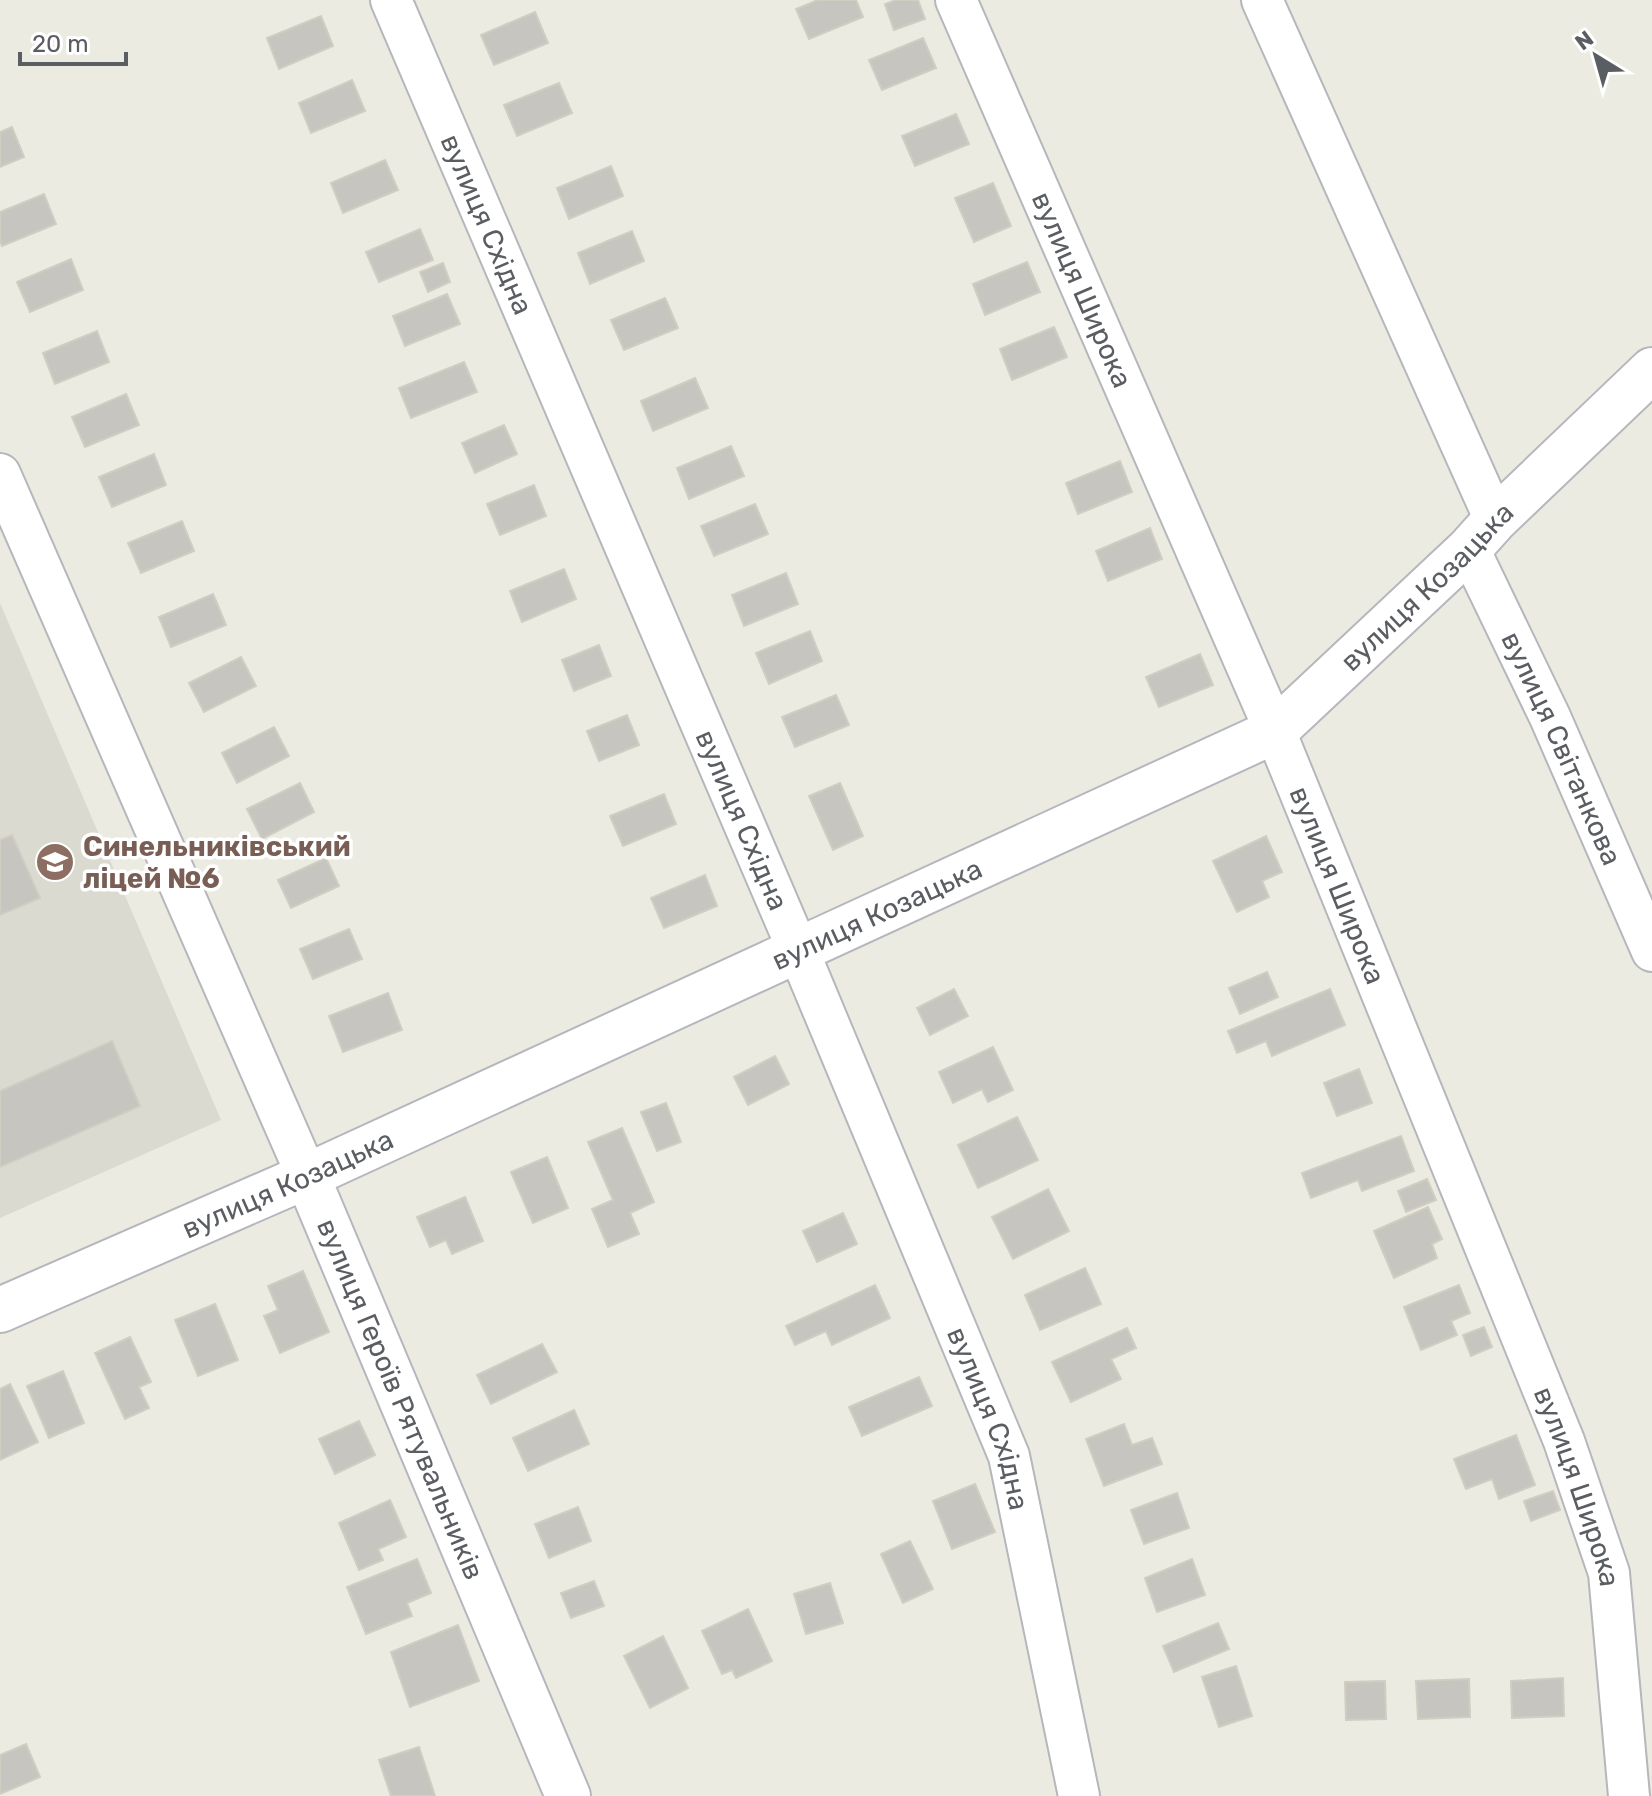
<svg xmlns="http://www.w3.org/2000/svg" width="1652" height="1796" viewBox="0 0 1652 1796" font-family="Rubik,sans-serif">
<rect width="100%" height="100%" fill="#ecebe2"/>
<polygon fill="#dbdad0" points="0,603 221,1120 0,1218"/>
<g fill="#c7c5bf" stroke="#d0cdc1" stroke-width="2">
<polygon points="818,0 856,0 863,17 809,39 796,9"/>
<polygon points="896,0 918,0 925,19 894,30 885,4"/>
<polygon points="535,12 548,43 494,65 481,35"/>
<polygon points="321,16 333,46 279,69 267,38"/>
<polygon points="923,38 936,68 882,90 869,60"/>
<polygon points="352,80 365,111 311,133 299,103"/>
<polygon points="559,83 572,113 517,136 504,105"/>
<polygon points="956,114 969,144 915,166 902,136"/>
<polygon points="12,127 24,157 0,167 0,132"/>
<polygon points="385,160 398,190 343,213 331,183"/>
<polygon points="611,166 623,196 569,219 557,188"/>
<polygon points="993,183 1011,226 974,242 955,198"/>
<polygon points="44,194 56,224 2,246 0,241 0,212"/>
<polygon points="420,229 433,260 379,282 366,252"/>
<polygon points="632,231 644,261 590,284 578,253"/>
<polygon points="71,259 83,290 30,312 17,282"/>
<polygon points="1027,262 1040,292 985,315 973,284"/>
<polygon points="443,263 450,282 428,292 420,272"/>
<polygon points="447,294 460,324 405,346 393,316"/>
<polygon points="665,298 678,328 624,350 611,320"/>
<polygon points="1054,327 1067,357 1012,380 1000,349"/>
<polygon points="97,331 109,362 55,384 43,353"/>
<polygon points="464,362 477,392 411,418 399,388"/>
<polygon points="695,378 708,408 653,431 641,401"/>
<polygon points="126,394 139,425 85,447 72,417"/>
<polygon points="504,425 517,454 475,473 462,443"/>
<polygon points="731,446 744,476 689,499 677,468"/>
<polygon points="154,454 166,485 112,507 99,477"/>
<polygon points="1120,461 1132,492 1078,514 1066,483"/>
<polygon points="534,485 546,516 500,535 487,504"/>
<polygon points="755,504 768,534 714,556 701,526"/>
<polygon points="182,521 194,551 141,573 128,543"/>
<polygon points="1150,528 1162,559 1108,581 1096,551"/>
<polygon points="564,569 576,599 522,622 510,591"/>
<polygon points="786,573 798,604 744,626 732,595"/>
<polygon points="213,594 226,625 171,647 159,617"/>
<polygon points="810,631 822,661 769,684 756,653"/>
<polygon points="599,645 611,676 574,691 562,660"/>
<polygon points="1200,654 1213,685 1159,707 1146,677"/>
<polygon points="241,657 256,686 204,712 189,683"/>
<polygon points="836,695 849,725 795,747 782,717"/>
<polygon points="627,715 639,745 599,761 587,731"/>
<polygon points="274,727 289,756 237,783 222,753"/>
<polygon points="300,783 314,812 262,839 247,809"/>
<polygon points="840,783 863,836 833,850 809,796"/>
<polygon points="664,794 676,824 623,846 610,816"/>
<polygon points="12,835 40,898 0,915 0,840"/>
<polygon points="1266,836 1282,872 1262,881 1269,897 1237,912 1213,861"/>
<polygon points="326,858 339,886 291,908 278,880"/>
<polygon points="705,875 717,906 664,928 651,898"/>
<polygon points="349,929 362,959 313,979 300,949"/>
<polygon points="1267,972 1278,997 1240,1014 1229,988"/>
<polygon points="954,989 968,1016 930,1035 917,1008"/>
<polygon points="1330,989 1345,1025 1272,1056 1266,1041 1237,1053 1228,1031"/>
<polygon points="388,993 402,1030 343,1052 329,1016"/>
<polygon points="112,1041 140,1106 0,1167 0,1091"/>
<polygon points="993,1047 1013,1090 988,1102 982,1089 953,1103 939,1072"/>
<polygon points="775,1056 789,1084 748,1105 734,1077"/>
<polygon points="1359,1069 1372,1103 1337,1116 1324,1083"/>
<polygon points="666,1103 681,1142 657,1151 641,1112"/>
<polygon points="1017,1117 1038,1160 978,1188 958,1145"/>
<polygon points="622,1128 654,1202 630,1213 639,1234 608,1247 592,1209 613,1200 588,1142"/>
<polygon points="1401,1136 1414,1171 1362,1191 1358,1180 1311,1198 1302,1173"/>
<polygon points="547,1157 568,1208 533,1223 511,1172"/>
<polygon points="1427,1179 1436,1200 1406,1212 1398,1191"/>
<polygon points="1048,1189 1069,1231 1013,1259 992,1217"/>
<polygon points="465,1197 483,1241 452,1254 446,1240 430,1247 417,1217"/>
<polygon points="1428,1207 1442,1239 1432,1244 1437,1258 1394,1278 1374,1231"/>
<polygon points="843,1213 857,1244 817,1262 803,1231"/>
<polygon points="1085,1268 1101,1304 1040,1330 1025,1295"/>
<polygon points="303,1271 329,1332 280,1353 264,1316 278,1310 268,1286"/>
<polygon points="875,1285 890,1318 832,1345 826,1331 795,1345 786,1326"/>
<polygon points="1459,1285 1470,1313 1451,1321 1457,1335 1421,1350 1404,1307"/>
<polygon points="215,1304 238,1360 198,1376 175,1320"/>
<polygon points="1484,1327 1492,1347 1471,1356 1463,1335"/>
<polygon points="1127,1328 1136,1348 1111,1359 1121,1379 1071,1402 1052,1362"/>
<polygon points="130,1337 151,1382 139,1387 149,1408 125,1419 95,1353"/>
<polygon points="542,1344 557,1372 491,1404 477,1375"/>
<polygon points="63,1371 84,1423 49,1438 27,1386"/>
<polygon points="919,1377 932,1406 862,1436 849,1407"/>
<polygon points="10,1384 38,1442 0,1460 0,1389"/>
<polygon points="574,1410 589,1444 528,1471 513,1438"/>
<polygon points="359,1421 375,1455 335,1474 319,1439"/>
<polygon points="1124,1424 1132,1445 1152,1438 1162,1464 1104,1486 1086,1439"/>
<polygon points="1516,1435 1535,1485 1499,1499 1492,1479 1466,1489 1454,1459"/>
<polygon points="975,1484 995,1532 952,1549 933,1501"/>
<polygon points="1553,1491 1560,1510 1531,1521 1524,1501"/>
<polygon points="1177,1493 1189,1528 1144,1544 1131,1510"/>
<polygon points="390,1500 406,1537 378,1549 383,1560 359,1570 339,1523"/>
<polygon points="578,1507 591,1541 549,1558 535,1524"/>
<polygon points="910,1541 933,1589 903,1603 881,1554"/>
<polygon points="417,1559 431,1593 407,1603 412,1616 366,1634 347,1587"/>
<polygon points="1192,1559 1205,1595 1157,1612 1145,1578"/>
<polygon points="594,1581 604,1606 571,1618 561,1593"/>
<polygon points="830,1583 843,1623 806,1634 794,1594"/>
<polygon points="748,1609 772,1661 736,1678 732,1670 722,1674 702,1631"/>
<polygon points="1218,1623 1229,1649 1174,1672 1163,1646"/>
<polygon points="458,1625 479,1681 410,1707 391,1652"/>
<polygon points="663,1636 688,1688 650,1708 624,1656"/>
<polygon points="1236,1666 1252,1716 1219,1727 1202,1677"/>
<polygon points="1563,1678 1564,1716 1512,1718 1511,1681"/>
<polygon points="1469,1679 1470,1717 1418,1719 1416,1681"/>
<polygon points="1385,1681 1386,1719 1346,1720 1345,1682"/>
<polygon points="26,1744 40,1777 0,1794 0,1755"/>
<polygon points="419,1747 435,1796 391,1796 379,1760"/>
</g>
<g fill="none" stroke-linecap="round" stroke-linejoin="round">
<defs>
<g id="street">
<path id="s1" d="M391,0L798,950L1009,1456L1079,1796"/>
<path id="s2" d="M956,0L1275,731L1564,1441L1609,1573L1629,1796"/>
<polyline points="1262,0 1495,520"/>
<polyline points="0,474 307,1176"/>
<path id="s3" d="M1469,549L1550,717L1652,951"/>
</g>
<g id="secondary">
<path id="s4" d="M307,1176L568,1796"/>
<path id="s5" d="M0,1310L307,1176L1275,731L1469,549L1495,520L1652,370"/>
</g>
</defs>
<use href="#street" stroke="#b5b7bb" stroke-width="44"/>
<use href="#secondary" stroke="#b6b7bd" stroke-width="48"/>
<use href="#street" stroke="#fff" stroke-width="40"/>
<use href="#secondary" stroke="#fff" stroke-width="44"/>
</g>
<defs>
<symbol id="school-disc" viewBox="-11 -11 22 22"><circle r="9.5" fill="#8d6e63" stroke="#fff"/><path d="M0-5L7-2L0 1L-7-2ZM-4 1L0 2.5L4 1V4Q0 6-4 4Z" fill="#fff"/></symbol>
</defs>
<g fill-rule="evenodd">
<use href="#school-disc" x="33" y="840" width="44" height="44"/>
</g>
<g text-anchor="middle" dominant-baseline="central" stroke-width="7" stroke-linejoin="round" paint-order="stroke">
<g font-size="28" fill="#5a5d61" stroke="#fff">
<text stroke="none"><textPath href="#s1" startOffset="244">вулиця Східна</textPath></text>
<text stroke="none"><textPath href="#s2" startOffset="316">вулиця Широка</textPath></text>
<text stroke="none"><textPath href="#s5" startOffset="1610">вулиця Козацька</textPath></text>
<text stroke="none"><textPath href="#s3" startOffset="220">вулиця Світанкова</textPath></text>
<text stroke="none"><textPath href="#s1" startOffset="892">вулиця Східна</textPath></text>
<text stroke="none"><textPath href="#s2" startOffset="964">вулиця Широка</textPath></text>
<text stroke="none"><textPath href="#s5" startOffset="962">вулиця Козацька</textPath></text>
<text stroke="none"><textPath href="#s5" startOffset="314">вулиця Козацька</textPath></text>
<text stroke="none"><textPath href="#s4" startOffset="242">вулиця Героїв Рятувальників</textPath></text>
<text stroke="none"><textPath href="#s1" startOffset="1540">вулиця Східна</textPath></text>
<text stroke="none"><textPath href="#s2" startOffset="1612">вулиця Широка</textPath></text>
</g>
<g font-size="28" font-weight="bold" fill="#785e54" stroke="#fff" text-anchor="start">
<text x="83" y="846">Синельниківський<tspan x="83" dy="32">ліцей №6</tspan></text>
</g>
</g>
<g transform="translate(1596 56) rotate(323)" stroke="#ffffff" stroke-width="6" paint-order="stroke">
<path d="M0-6L14 30L0 20L-14 30Z" fill="#5a5d61"/>
<text y="-12" font-size="22" font-weight="bold" text-anchor="middle" fill="#5a5d61">N</text>
</g>
<path d="M20 52v12h106v-12" fill="none" stroke="#5a5d61" stroke-width="4"/>
<text x="32" y="52" font-size="24" fill="#5a5d61" stroke="#ffffff" stroke-width="6" paint-order="stroke">20 m</text>
</svg>
